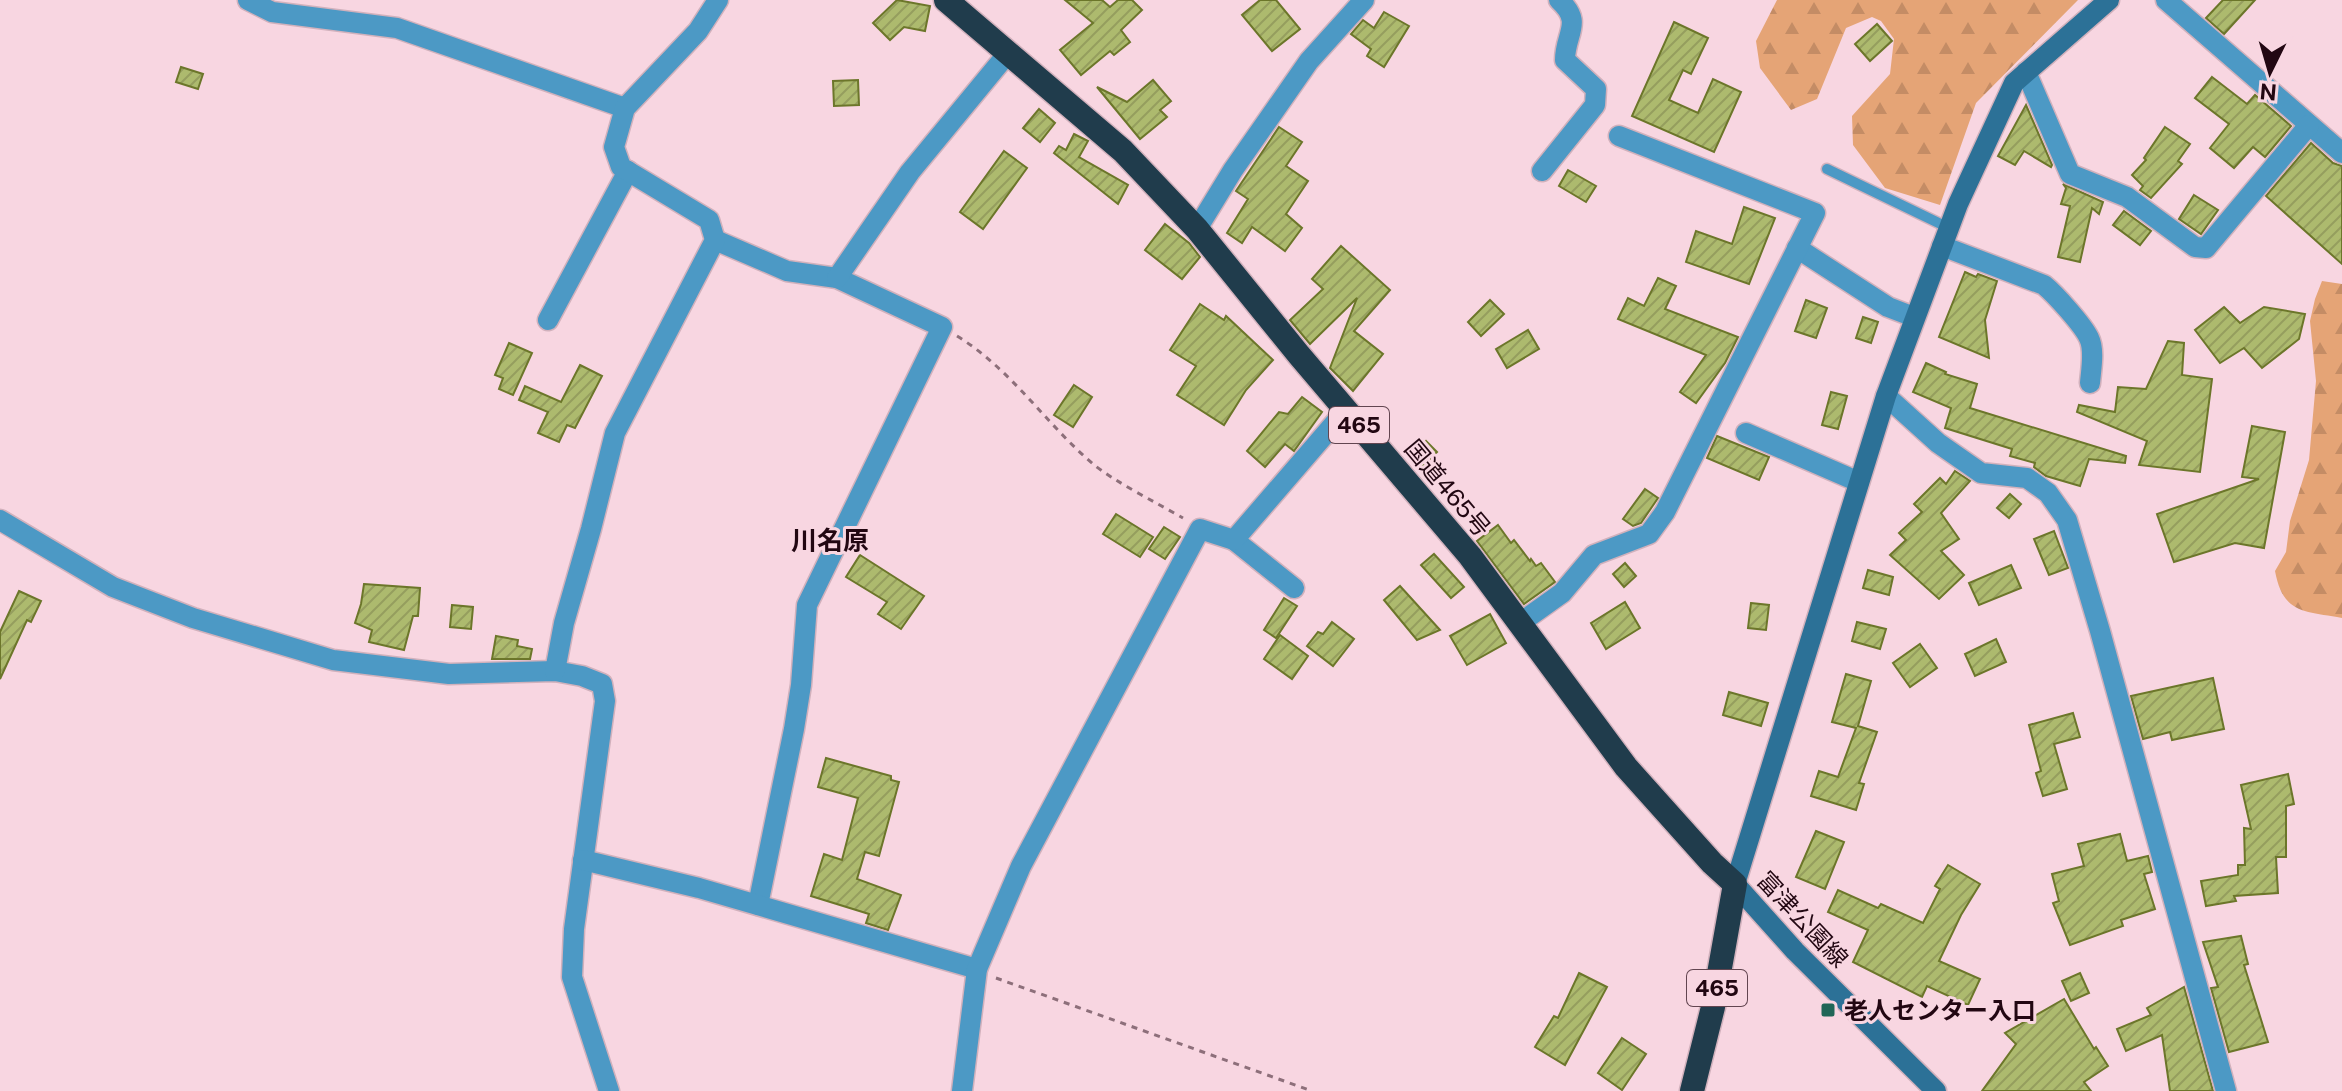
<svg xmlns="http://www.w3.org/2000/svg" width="2342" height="1091" viewBox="0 0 2342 1091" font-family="'Public Sans','Noto Sans JP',sans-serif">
<defs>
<pattern id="forest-firs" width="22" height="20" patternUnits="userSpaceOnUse" patternTransform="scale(2)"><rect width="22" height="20" fill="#e5a476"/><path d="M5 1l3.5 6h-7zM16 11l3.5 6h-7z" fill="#c48c65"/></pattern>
<pattern id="building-hatch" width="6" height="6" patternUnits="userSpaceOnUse" patternTransform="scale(2)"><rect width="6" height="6" fill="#adba6e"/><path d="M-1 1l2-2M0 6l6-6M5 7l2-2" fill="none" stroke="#959e5e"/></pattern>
</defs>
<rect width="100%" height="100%" fill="#f8d6e1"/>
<g fill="url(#forest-firs)">
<polygon points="1777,0 2078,0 1976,103 1940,205 1885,188 1853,145 1852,116 1890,74 1894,39 1881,21 1872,17 1846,28 1817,99 1791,110 1760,68 1756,41"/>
<path d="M2322,281L2342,284V618C2304,611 2283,614 2275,571L2286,552L2290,521L2309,460L2316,381L2310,321L2315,299Z"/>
</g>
<g fill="url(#building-hatch)" stroke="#6c762a" stroke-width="2">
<polygon points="897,0 930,6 925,31 904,27 890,40 873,23"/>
<polygon points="1065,0 1102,0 1110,7 1118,0 1132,0 1142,10 1121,30 1130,42 1114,55 1110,51 1081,75 1060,50 1093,23"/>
<polygon points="1260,0 1276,0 1300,29 1272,51 1242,15"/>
<polygon points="2223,0 2255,0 2224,34 2206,18"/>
<polygon points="1384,12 1409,26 1384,67 1367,56 1371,49 1351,34 1363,20 1374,28"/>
<polygon points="1674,22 1708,38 1691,74 1683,70 1669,100 1698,113 1713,79 1741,92 1714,152 1632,116"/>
<polygon points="1877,24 1892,41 1870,61 1855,44"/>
<polygon points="181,67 203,74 198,89 176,82"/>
<polygon points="2212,77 2247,104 2255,95 2291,126 2265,157 2253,147 2234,168 2210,148 2229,124 2195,98"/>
<polygon points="858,80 859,105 834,106 833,81"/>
<polygon points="1153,80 1171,101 1160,110 1167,117 1140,139 1097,87 1127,102"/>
<polygon points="2026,105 2052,165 2051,167 2024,151 2015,165 1998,156"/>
<polygon points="1039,109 1055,123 1040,142 1023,128"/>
<polygon points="1279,127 1302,142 1286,166 1308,181 1286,214 1302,228 1285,251 1252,227 1242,243 1227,233 1248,199 1236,191"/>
<polygon points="2165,127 2190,144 2178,161 2182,164 2151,198 2140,190 2143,186 2132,175 2146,160 2144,158"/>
<polygon points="1074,134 1088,141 1079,157 1128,185 1118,204 1054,153 1059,146 1066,150"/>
<polygon points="2311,143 2333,163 2342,166 2342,264 2266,196"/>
<polygon points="1004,151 1027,168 983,229 960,212"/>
<polygon points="1568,170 1596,186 1586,202 1559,186"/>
<polygon points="2063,184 2103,202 2099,214 2092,208 2080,262 2058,257 2070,206 2061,204 2066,188"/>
<polygon points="2194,195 2218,210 2201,234 2179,219"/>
<polygon points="1744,207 1775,218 1749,284 1686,262 1696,231 1732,244"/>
<polygon points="2124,211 2151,231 2140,245 2113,225"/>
<polygon points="1165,224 1189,243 1200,257 1182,279 1145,250"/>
<polygon points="1341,246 1390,290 1354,331 1383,354 1353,391 1330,368 1357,298 1310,344 1290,320 1323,289 1312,279"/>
<polygon points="1965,272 1976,277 1978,274 1997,281 1985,320 1989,358 1939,337"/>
<polygon points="1658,278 1676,286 1665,309 1738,337 1725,363 1696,403 1680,392 1706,355 1618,319 1628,298 1644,306"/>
<polygon points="1490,300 1504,314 1481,336 1468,322"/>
<polygon points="1806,300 1827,308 1816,338 1795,331"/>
<polygon points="1200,304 1224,320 1226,316 1273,360 1246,390 1224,425 1177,395 1196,366 1170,350"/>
<polygon points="2224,307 2240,323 2264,307 2305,314 2299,339 2262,368 2244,348 2220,363 2195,330"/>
<polygon points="1863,317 1878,322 1871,343 1856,338"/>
<polygon points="1528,330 1539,349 1507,368 1496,349"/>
<polygon points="2168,341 2184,343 2182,375 2212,379 2200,472 2139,465 2147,441 2077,412 2079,405 2115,412 2118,387 2146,389"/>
<polygon points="509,343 532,353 513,395 499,389 503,378 495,375"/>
<polygon points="1926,363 1946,372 1945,374 1977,384 1970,408 2126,456 2125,463 2089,459 2080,486 2046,476 2034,467 2035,463 2010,456 2012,449 1945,428 1951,408 1913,392"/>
<polygon points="580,365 602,376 575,428 567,425 559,442 538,433 548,412 519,400 525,386 561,402"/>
<polygon points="1074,385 1092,397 1073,427 1054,415"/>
<polygon points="1831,392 1847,396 1838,429 1822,425"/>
<polygon points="1302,397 1322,412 1294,451 1285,444 1265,467 1247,451 1279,412 1288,414"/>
<polygon points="2252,426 2285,432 2264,548 2235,543 2174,562 2157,514 2259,479 2242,477"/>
<polygon points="1717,436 1769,457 1759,480 1707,458"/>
<polygon points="1426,441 1437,452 1422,467 1411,455"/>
<polygon points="1955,471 1970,481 1941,513 1959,539 1941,551 1964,575 1939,599 1890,555 1906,540 1899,533 1922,512 1914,504 1940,478 1946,484"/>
<polygon points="1645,489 1658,498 1641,523 1633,526 1623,519"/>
<polygon points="2010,494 2021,504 2009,518 1997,508"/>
<polygon points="1116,514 1153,537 1140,557 1103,534"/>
<polygon points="1498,525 1511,543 1514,540 1530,561 1531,559 1536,566 1541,563 1555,582 1524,604 1477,541"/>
<polygon points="1164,527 1180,537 1165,559 1149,549"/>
<polygon points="2054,531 2068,568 2049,575 2034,539"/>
<polygon points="1434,554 1464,587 1451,598 1421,565"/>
<polygon points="860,555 924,596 901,629 878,614 887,602 846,577"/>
<polygon points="1625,563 1636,576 1624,587 1613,574"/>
<polygon points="2011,565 2021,588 1979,605 1969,583"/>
<polygon points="1868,570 1893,577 1889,595 1863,588"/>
<polygon points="364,584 420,588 418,616 413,616 404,650 369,642 372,630 355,623 361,604"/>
<polygon points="1400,586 1440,630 1417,640 1384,600"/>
<polygon points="19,591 41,601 31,622 27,620 0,679 0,632"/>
<polygon points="1284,598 1297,606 1276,638 1264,630"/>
<polygon points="1625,602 1640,628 1606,649 1591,623"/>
<polygon points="1751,603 1769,605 1766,630 1748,628"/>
<polygon points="452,605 473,607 471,629 450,627"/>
<polygon points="1490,614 1506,643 1467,665 1450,636"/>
<polygon points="1332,622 1354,639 1333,666 1307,646 1318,632 1323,634"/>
<polygon points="1857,622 1886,629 1880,649 1852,641"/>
<polygon points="1280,635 1308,656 1292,679 1264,659"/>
<polygon points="496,636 518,640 517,646 532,649 530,659 492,659"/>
<polygon points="1996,639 2006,662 1975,676 1965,654"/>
<polygon points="1920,644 1937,668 1910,687 1893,663"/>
<polygon points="1846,674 1871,681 1858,726 1877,732 1859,783 1864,784 1856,810 1811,796 1819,771 1838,777 1856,728 1832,722"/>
<polygon points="2213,678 2224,729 2172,740 2170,732 2143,739 2131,696"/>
<polygon points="1729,692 1768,703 1761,726 1723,715"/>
<polygon points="2073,713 2080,737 2054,744 2067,789 2043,796 2036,773 2041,771 2029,725"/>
<polygon points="826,758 891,776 891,780 899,782 879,856 865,852 857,879 901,895 888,930 866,923 869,914 811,896 824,854 842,860 858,798 818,787"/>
<polygon points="2288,774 2294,804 2286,806 2286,857 2276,857 2278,893 2234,896 2236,901 2206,906 2201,881 2238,875 2238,865 2245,865 2244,828 2251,829 2241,785"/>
<polygon points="1816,831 1844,842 1825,889 1796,877"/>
<polygon points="2120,834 2127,861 2148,856 2152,872 2144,874 2155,909 2121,920 2123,926 2070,945 2053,903 2059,901 2052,874 2084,866 2078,844"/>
<polygon points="1948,865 1980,884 1961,915 1939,961 1980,979 1968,1005 1927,986 1922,997 1853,962 1868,930 1828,912 1838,890 1878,908 1881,904 1923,923 1940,889 1935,886"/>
<polygon points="2241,936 2248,964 2244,965 2268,1042 2229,1052 2211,988 2218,987 2203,942"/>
<polygon points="1579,973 1607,987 1565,1065 1535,1047 1554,1016 1558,1018"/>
<polygon points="2080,973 2089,993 2071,1001 2062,981"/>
<polygon points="2184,987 2213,1091 2170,1091 2162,1035 2126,1051 2117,1029 2151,1015 2147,1008"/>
<polygon points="2064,999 2094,1049 2096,1047 2108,1066 2084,1082 2091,1091 1982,1091 2016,1044 2005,1033"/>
<polygon points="1622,1038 1646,1054 1622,1090 1598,1073"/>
</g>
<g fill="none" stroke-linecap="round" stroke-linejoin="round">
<defs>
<polyline id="lane" points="1827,169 1949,228"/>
<g id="street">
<polyline points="248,0 272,12 397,28 625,108"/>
<polyline points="2166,0 2342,153"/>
<polyline points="2026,72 2070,174 2127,197 2195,247 2206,248 2309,125"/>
<path d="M1542,171L1595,105L1596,89L1565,60C1565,33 1584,23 1559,0"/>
<polyline points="1197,229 1233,170 1309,61 1364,0"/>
<polyline points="715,240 787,271 837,278 942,327 807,605 801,685 794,729 758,905"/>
<path d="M1942,246L2044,285C2055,294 2083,325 2089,338C2095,350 2091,370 2090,383"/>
<polyline points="1797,248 1888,307 1914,317"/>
<polyline points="837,278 910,172 1008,53"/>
<polyline points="548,320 628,171"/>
<polyline points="1886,396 1938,443 1981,473 2027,478 2048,493 2067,520 2100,631 2226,1091"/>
<polyline points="1746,433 1859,482"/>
<polyline points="0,520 113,587 193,618 333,660 449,674 555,671 582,676 602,684 605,701 574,929 572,977 609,1091"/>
<polyline points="1234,540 1294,588"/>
<polyline points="1520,623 1562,593 1594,555 1649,534 1665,512 1815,213 1619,136"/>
<polyline points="555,671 564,623 591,529 615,433 715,240 709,220 621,167 614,147 625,108 698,31 718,0"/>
<polyline points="583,860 699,888 977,969"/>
<polyline points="962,1091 977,969 1021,866 1200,529 1234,540 1346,410"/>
</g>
<polyline id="secondary" points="1936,1091 1795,951 1735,884 1886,396 1958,204 2014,83 2109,0"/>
<polyline id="highway" points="946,0 1123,151 1197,229 1299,355 1470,556 1626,767 1712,863 1735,884 1713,1007 1692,1091"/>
</defs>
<use href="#lane" stroke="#d1b1bc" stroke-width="13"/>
<use href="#street" stroke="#d1b1bc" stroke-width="23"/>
<use href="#secondary" stroke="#d1b1bc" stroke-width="23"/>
<use href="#highway" stroke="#d1b1bc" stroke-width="27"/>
<g stroke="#8d6f7a" stroke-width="3" stroke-dasharray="6 6" stroke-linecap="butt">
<path d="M957,336C1012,370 1045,423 1093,464C1115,482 1157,503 1183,518"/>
<polyline points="996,978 1312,1091"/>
</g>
<use href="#lane" stroke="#4c99c5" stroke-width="10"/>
<use href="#street" stroke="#4c99c5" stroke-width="20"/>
<use href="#secondary" stroke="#2c7197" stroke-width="20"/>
<use href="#highway" stroke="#203c4c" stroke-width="24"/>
</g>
<rect fill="#216657" stroke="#f8d6e1" stroke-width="3" x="1820" y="1002" width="16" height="16" rx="4"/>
<g text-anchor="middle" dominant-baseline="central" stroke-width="6" stroke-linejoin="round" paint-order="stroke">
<g fill="#f8d6e1" stroke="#624550" stroke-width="2">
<rect x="1329" y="407" width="60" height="36" rx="6"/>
<rect x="1687" y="970" width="60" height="36" rx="6"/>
</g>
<g font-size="22" font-weight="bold" fill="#220712">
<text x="1359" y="425">465</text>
<text x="1717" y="988">465</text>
</g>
<g font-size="24" fill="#220712" stroke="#f8d6e1">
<text transform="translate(1448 488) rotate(50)">国道465号</text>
<text transform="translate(1803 919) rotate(47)">富津公園線</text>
</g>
<g font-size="24" font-weight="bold" fill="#220712" stroke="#f8d6e1" text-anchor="start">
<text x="1844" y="1010">老人センター入口</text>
</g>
<g font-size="26" font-weight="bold" fill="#220712" stroke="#f8d6e1">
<text x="830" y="540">川名原</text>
</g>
</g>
<g transform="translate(2270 72) rotate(185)" stroke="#f8d6e1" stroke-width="6" paint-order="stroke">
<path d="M0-6L14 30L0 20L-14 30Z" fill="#220712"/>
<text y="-12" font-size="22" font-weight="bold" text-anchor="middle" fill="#220712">N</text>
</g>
</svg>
